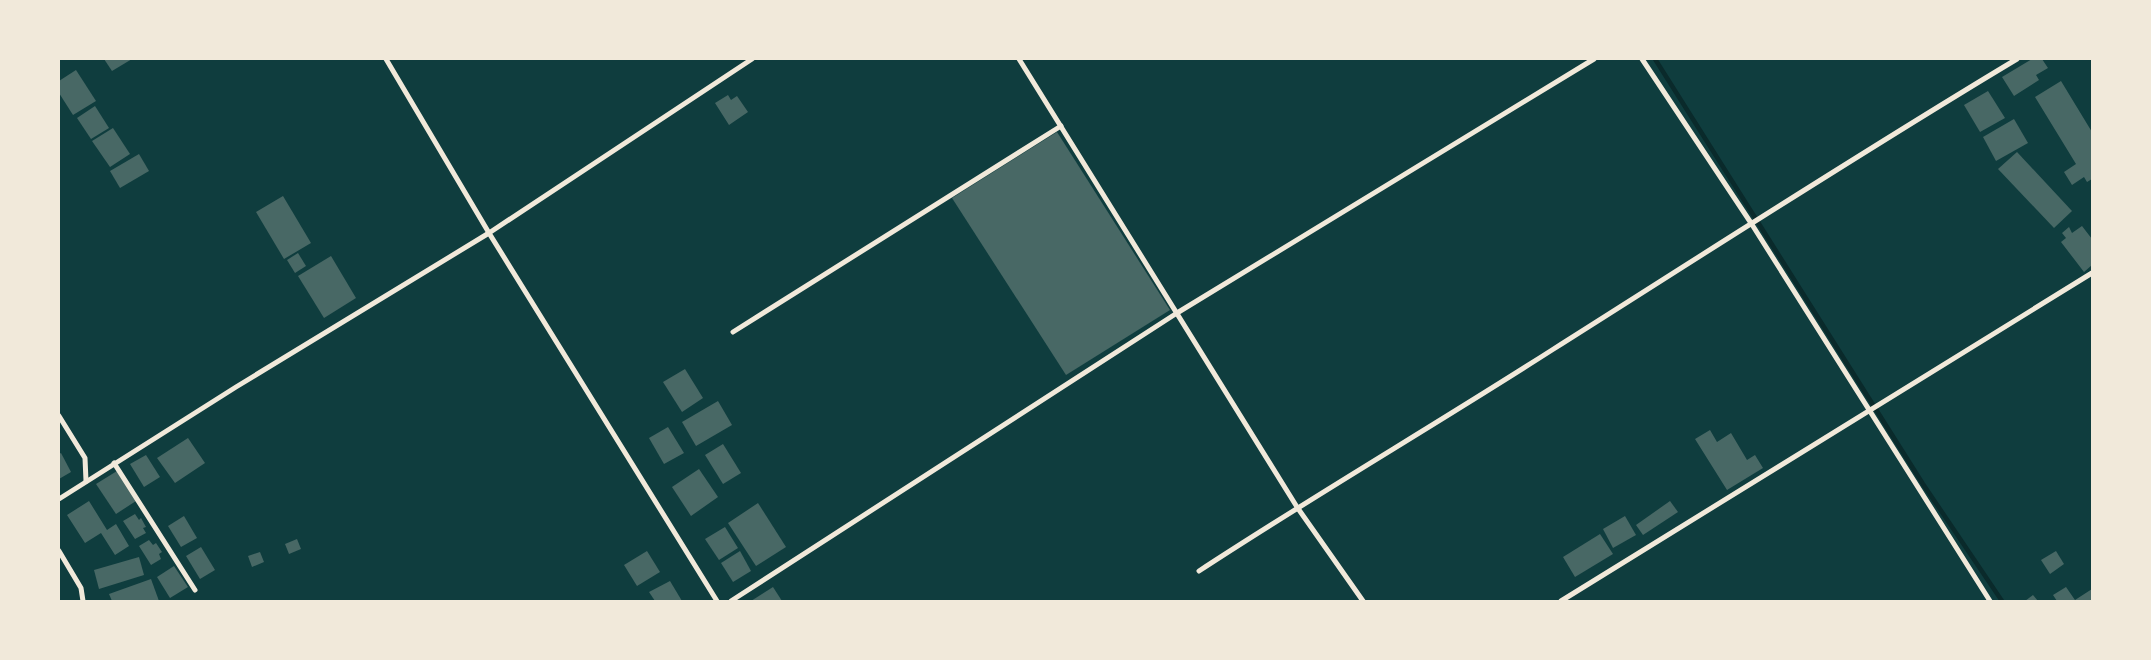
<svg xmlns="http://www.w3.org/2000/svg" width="2151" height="660" viewBox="0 0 2151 660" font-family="Inter,sans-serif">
<rect width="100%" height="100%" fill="#0f3d3e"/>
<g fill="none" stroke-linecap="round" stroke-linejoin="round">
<polyline stroke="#0a2a2b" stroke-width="4.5" points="1655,59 1923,484 2002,601"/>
</g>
<g fill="#486865">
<polygon points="104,59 132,59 112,71"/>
<polygon points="2032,59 2042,59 2048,68 2036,75 2039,80 2014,96 2002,77"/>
<polygon points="76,70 96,101 73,115 59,93 59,81"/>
<polygon points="2061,81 2092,132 2092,179 2087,182 2084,177 2072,185 2064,172 2076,164 2035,97"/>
<polygon points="1988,91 2005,118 1980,132 1964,105"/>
<polygon points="728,95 731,100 737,96 748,112 729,125 715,103"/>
<polygon points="95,106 109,128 91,139 77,118"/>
<polygon points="2014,119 2028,143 1996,161 1983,137"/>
<polygon points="113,128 130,154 110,167 92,141"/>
<polygon points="1057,132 1170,310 1066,375 952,198"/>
<polygon points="2017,152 2072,211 2054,228 1998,169"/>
<polygon points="139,154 149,171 120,188 110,171"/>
<polygon points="283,196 311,243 284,259 256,212"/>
<polygon points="2082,226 2092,239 2092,265 2084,272 2061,242 2066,238 2062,233 2069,227 2072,233"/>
<polygon points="298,253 306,266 295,273 287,260"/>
<polygon points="331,256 356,298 324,318 298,276"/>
<polygon points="685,369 703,398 682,412 663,382"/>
<polygon points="718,401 732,425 696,446 682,422"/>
<polygon points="668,427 684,453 664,464 649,438"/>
<polygon points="1710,430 1717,442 1731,433 1747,460 1755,455 1763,468 1727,490 1695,439"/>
<polygon points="188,438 205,463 175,483 157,458"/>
<polygon points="723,444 741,473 723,484 705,455"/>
<polygon points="61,453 71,472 59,479 59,454"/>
<polygon points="146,455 160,477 144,487 130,464"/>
<polygon points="699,469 718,497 691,516 672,487"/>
<polygon points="117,471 136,501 116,514 96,484"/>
<polygon points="89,501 107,530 116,524 129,546 115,555 101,533 85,543 67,515"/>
<polygon points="1670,501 1678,512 1643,535 1636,525"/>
<polygon points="758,503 786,547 756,566 728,523"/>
<polygon points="135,514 139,520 141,518 146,527 143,528 146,533 135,539 123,521"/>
<polygon points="184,516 197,538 181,547 168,526"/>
<polygon points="1625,516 1636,535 1613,548 1603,529"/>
<polygon points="725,527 738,548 719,560 705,539"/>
<polygon points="1600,534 1613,554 1575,577 1563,557"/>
<polygon points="297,539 301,549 289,554 285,544"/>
<polygon points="149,540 153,545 156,543 162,552 159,554 161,559 151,565 139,546"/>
<polygon points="201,547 215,570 200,579 186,556"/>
<polygon points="647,551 660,572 637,586 624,565"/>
<polygon points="740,551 751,571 733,582 721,563"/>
<polygon points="2056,551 2064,564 2050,574 2041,560"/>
<polygon points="260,552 264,562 252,567 248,556"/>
<polygon points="139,557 144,575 99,589 94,570"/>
<polygon points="174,566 188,587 170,598 157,577"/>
<polygon points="151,579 159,601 112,601 109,594"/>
<polygon points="670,581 682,601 655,601 649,592"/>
<polygon points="773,587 782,601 751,601"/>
<polygon points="2066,587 2075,600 2092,589 2092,601 2057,601 2053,595"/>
<polygon points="2033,595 2038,601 2025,601"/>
</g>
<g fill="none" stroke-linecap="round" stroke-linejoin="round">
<g stroke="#f1e9da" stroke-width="5">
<polyline points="386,59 489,233 717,601"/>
<polyline points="1019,59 1297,507 1363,601"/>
<polyline points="1642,59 1751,223 1990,601"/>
<polyline points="733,332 1061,126"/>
<polyline points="59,416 85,458 86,481"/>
<polyline points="114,463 195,590"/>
<polyline points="59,499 236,387 489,233 752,59"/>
<polyline points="59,551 81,588 83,601"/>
<path d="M1199,571C1315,495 1435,425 1552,350C1707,252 1860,153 2017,59"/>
<polyline points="731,601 1177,313 1594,59"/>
<polyline points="1561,601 2092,273"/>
</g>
</g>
<rect width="2151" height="660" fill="none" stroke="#f1e9da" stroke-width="120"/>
</svg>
